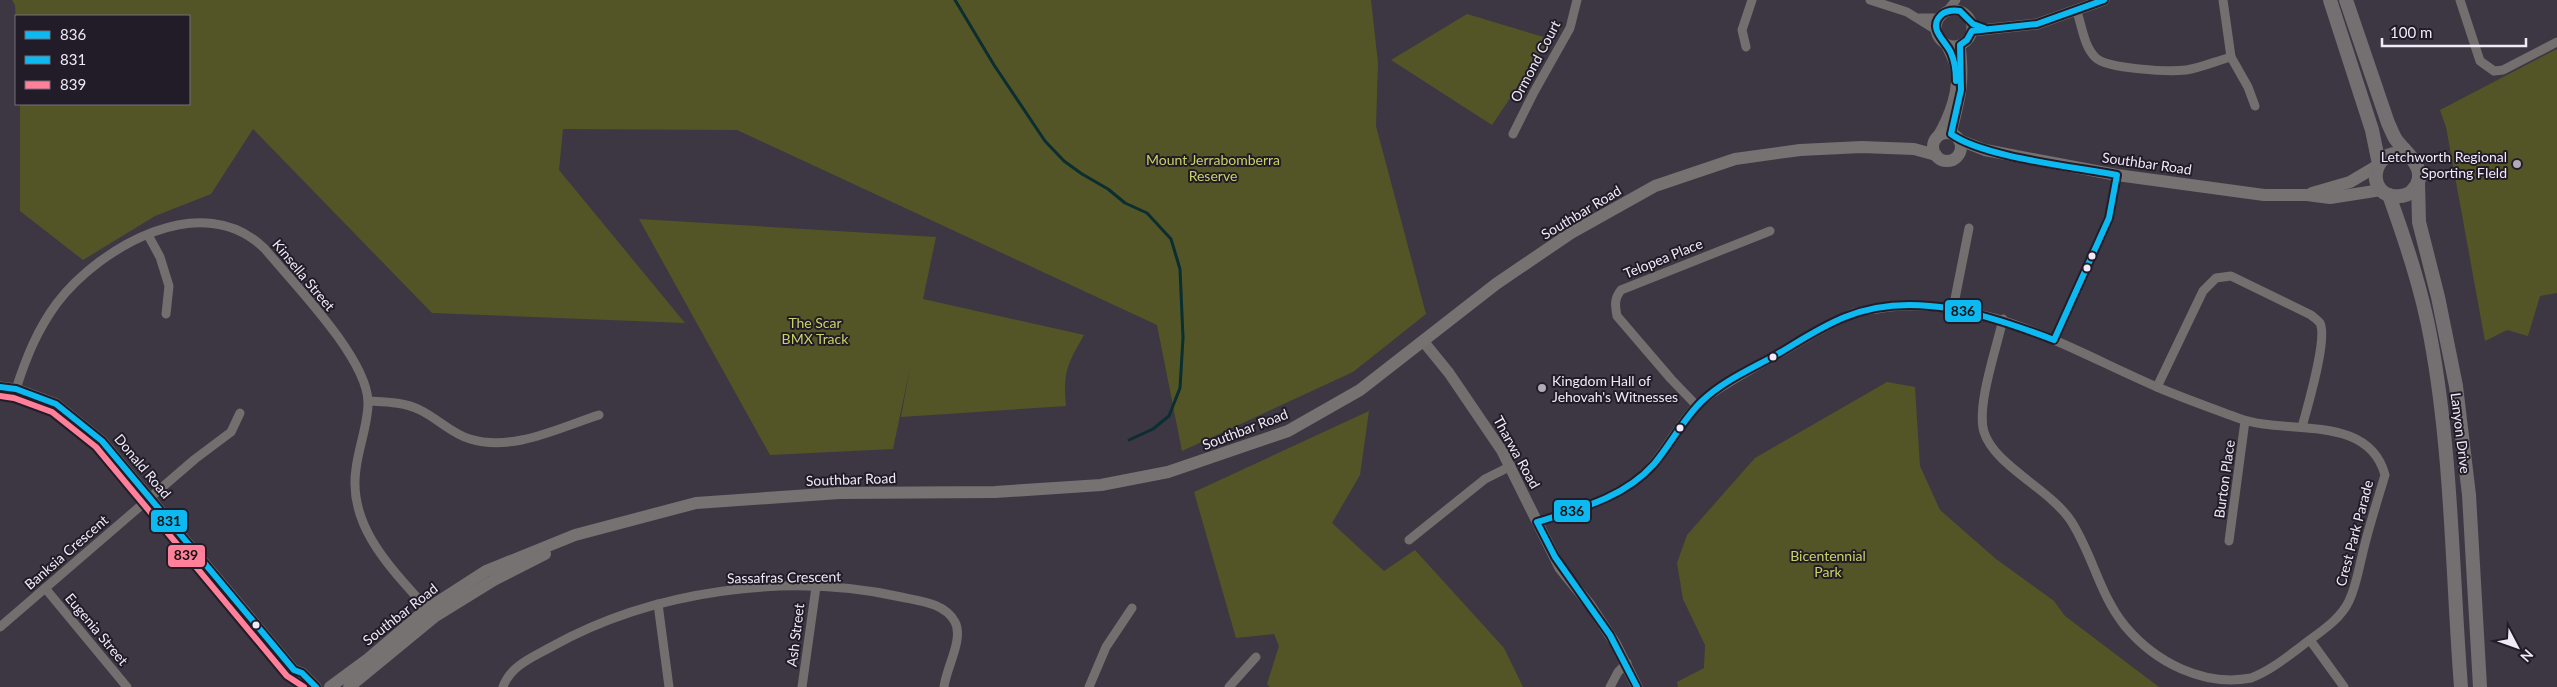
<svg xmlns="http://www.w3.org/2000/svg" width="2557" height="687" viewBox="0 0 2557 687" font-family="Lato,sans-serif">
<rect width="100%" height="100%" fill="#3d3743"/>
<g fill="#535526">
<polygon points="12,0 1371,0 1378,63 1376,126 1426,314 1353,372 1182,451 1157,325 737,130 563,129 559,170 685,323 432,313 253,129 211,194 155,216 83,260 20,211 20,104 189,104 189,16 16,16 16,25 15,5"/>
<polygon points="1467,14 1550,39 1492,125 1391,60"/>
<polygon points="2557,49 2557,293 2540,296 2528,336 2507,330 2485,341 2446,127 2440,110"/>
<path d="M639,219L936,237L923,299L1084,335C1067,365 1063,372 1066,406L901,417L910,368L893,449L770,455Z"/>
<polygon points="1887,382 1915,387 1920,466 1940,510 1996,559 2054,601 2065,616 2159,687 1678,687 1677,682 1704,668 1705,645 1683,599 1677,563 1687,535 1755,458"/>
<polygon points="1369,411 1360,475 1332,523 1384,571 1415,550 1504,648 1523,687 1270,687 1267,684 1279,646 1274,634 1236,638 1194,492"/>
</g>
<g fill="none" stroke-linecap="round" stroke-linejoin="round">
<polyline stroke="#0b2e31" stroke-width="3" points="955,0 994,65 1045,141 1064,161 1082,174 1108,189 1125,203 1147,213 1171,239 1180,269 1183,338 1180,388 1169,416 1153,429 1129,440"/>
<g stroke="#736f6e" stroke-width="9">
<polyline points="1870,0 1907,12 1936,30"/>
<polyline points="2223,0 2231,57 2248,87 2255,106"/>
<polyline points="2460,0 2480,61 2494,71 2503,70 2557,42"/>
<polyline points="1947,11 1956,0"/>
<path d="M2077,12C2082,26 2084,47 2096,58C2108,69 2169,72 2186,70C2201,68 2216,61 2231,57"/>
<polyline points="1920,18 1938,18"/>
<polyline points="1746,47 1742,30 1752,0"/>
<polyline points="1513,134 1534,92 1570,28 1577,0"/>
<polyline points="148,235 160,257 169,286 166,314"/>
<polyline points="1953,309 1969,228"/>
<polyline points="2054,340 2109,218 2117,175"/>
<path d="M2157,387L2203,291L2216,278L2231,276L2311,315C2313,317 2318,320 2320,323C2328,339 2307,408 2302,427"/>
<path d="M16,389C26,358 37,330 57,303C100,247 203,187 265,249C294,284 366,357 368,401C369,421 358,449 356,469C347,528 395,572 430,612"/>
<path d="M368,401C386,402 404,402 420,410C437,418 452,434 470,439C513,452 558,428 599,415"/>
<path d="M1697,406L1671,379L1617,316C1615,305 1614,299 1621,290L1770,231"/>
<path d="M1537,522C1575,510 1616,501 1646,472C1668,450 1681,416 1707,397C1732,379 1759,365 1786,350C1807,337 1830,323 1854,313C1861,311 1870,310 1877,309C1977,291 2069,349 2157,387C2183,398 2211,408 2238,418C2284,436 2368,412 2385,475C2377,502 2368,529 2362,556C2358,572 2356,586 2349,601C2340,620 2320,632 2303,645C2287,657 2270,671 2251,678C2203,687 2155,662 2125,626C2099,594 2093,555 2071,521C2050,489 1994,465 1984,432C1976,406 1997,347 2003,319"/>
<polyline points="1409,540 1485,479 1511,466"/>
<polyline points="2229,541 2245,421"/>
<polyline points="45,588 127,687"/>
<polyline points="658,604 669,687"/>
<polyline points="0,627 195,459 231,432 240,413"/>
<polyline points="2310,640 2344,687"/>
<path d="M503,687C510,666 533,657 551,647C653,590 788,572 901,597C920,601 945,603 955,622C964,639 946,668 944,687"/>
<polyline points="802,687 816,587"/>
<polyline points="1089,687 1106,647 1132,608"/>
<polyline points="1229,687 1256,657"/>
<polyline points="1610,687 1618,672 1627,663"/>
</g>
<g stroke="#736f6e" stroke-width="11">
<circle cx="1954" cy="28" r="18"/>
<polyline points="1972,31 2037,24 2104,0"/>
<path d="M1951,134C1960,99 1965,82 1960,45"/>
<path d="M1938,136C1949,117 1961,88 1955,65C1953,58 1949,51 1946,44"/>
<polyline points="1423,341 1449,373 1502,451 1560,568 1590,605 1615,643 1637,687"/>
<polyline points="0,387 16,389 56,404 102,441 294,670 302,673 316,687"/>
<polyline points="294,670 296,678 302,687"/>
</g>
<g stroke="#757271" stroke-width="12">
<circle cx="1947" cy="147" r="14"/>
<polyline points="1959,140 1985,150 2117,175 2264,195 2307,195 2330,198 2381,190"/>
<polyline points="2312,193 2350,182 2377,166"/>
<polyline points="330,687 368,659 427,609 486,571 575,535 696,503 839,493 995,492 1101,485 1168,472 1288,431 1360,390 1496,284 1571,233 1655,186 1735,159 1800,150 1862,147 1914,149 1936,155"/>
<polyline points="349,687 434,617 494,580 545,554"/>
</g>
<g stroke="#746f71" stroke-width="14">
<polyline points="2330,0 2372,130 2379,164"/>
<path d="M2346,0L2388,123C2391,129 2393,136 2397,141C2408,155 2430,171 2413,190C2408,196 2400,197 2392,196C2363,190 2375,141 2411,157"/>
<polyline points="2418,182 2419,222 2438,297 2456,386 2469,495 2480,687"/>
<path d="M2389,195C2406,243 2422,290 2431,340C2452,454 2452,572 2461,687"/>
</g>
<defs>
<g id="bus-1">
<path d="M1956,81C1956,72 1955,62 1951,53C1946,41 1927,29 1941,15C1947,10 1953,10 1960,11L1973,24L1984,28"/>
<path d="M1637,687L1610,635L1555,557L1537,522C1579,509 1624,498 1654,464C1671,444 1683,419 1702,401C1723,381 1751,369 1776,355C1798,342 1820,327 1845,317C1913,289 1989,315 2054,340L2109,218L2117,175C2075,167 1982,157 1951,134L1961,90L1960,45L1967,40L1972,31L2037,24L2104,0"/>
</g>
<polyline id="bus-2" points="0,387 16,389 56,404 102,441 294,670 302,673 316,687"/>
<polyline id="bus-3" points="0,396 14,398 52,412 96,447 287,676 304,687"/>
</defs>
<use href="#bus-1" stroke="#211c27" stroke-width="10"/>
<use href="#bus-2" stroke="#211c27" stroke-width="10"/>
<use href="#bus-3" stroke="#211c27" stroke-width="10"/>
<use href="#bus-1" stroke="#0db9f1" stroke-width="6"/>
<use href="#bus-2" stroke="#0db9f1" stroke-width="6"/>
<use href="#bus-3" stroke="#ff8098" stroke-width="6"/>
</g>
<g fill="#b1abb9" stroke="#211c27" stroke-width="2">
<circle cx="2517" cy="164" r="5"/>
<circle cx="1542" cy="388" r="5"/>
</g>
<g fill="#f0e9f8" stroke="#211c27" stroke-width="2">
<circle cx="2092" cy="256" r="4.5"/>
<circle cx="2087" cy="268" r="4.5"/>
<circle cx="1773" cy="357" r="4.5"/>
<circle cx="1680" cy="428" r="4.5"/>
<circle cx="256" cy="625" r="4.5"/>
</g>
<g text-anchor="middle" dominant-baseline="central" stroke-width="4" stroke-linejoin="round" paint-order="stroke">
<g font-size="14" fill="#f0e9f8" stroke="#211c27">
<text transform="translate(1535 61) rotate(-62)">Ormond Court</text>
<text transform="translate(2147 163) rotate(8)">Southbar Road</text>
<text transform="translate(1581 212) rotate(-31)">Southbar Road</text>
<text transform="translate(1663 258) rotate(-22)">Telopea Place</text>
<text transform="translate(304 275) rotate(50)">Kinsella Street</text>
<text transform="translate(1245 429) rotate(-21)">Southbar Road</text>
<text transform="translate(2461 433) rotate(83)">Lanyon Drive</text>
<text transform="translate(1517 452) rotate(61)">Tharwa Road</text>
<text transform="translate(143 466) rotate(50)">Donald Road</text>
<text transform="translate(851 479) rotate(-2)">Southbar Road</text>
<text transform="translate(2224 479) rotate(-82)">Burton Place</text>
<text transform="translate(2354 533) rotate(-75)">Crest Park Parade</text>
<text transform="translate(66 552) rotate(-41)">Banksia Crescent</text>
<text transform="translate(784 577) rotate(-1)">Sassafras Crescent</text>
<text transform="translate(400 614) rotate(-38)">Southbar Road</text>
<text transform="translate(97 629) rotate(50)">Eugenia Street</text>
<text transform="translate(795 635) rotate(-83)">Ash Street</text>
</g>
<g font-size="14" fill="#f0e9f8" stroke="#211c27" text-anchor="end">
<text x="2507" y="156">Letchworth Regional<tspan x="2507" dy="16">Sporting FIeld</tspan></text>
<text x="1552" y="380" text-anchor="start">Kingdom Hall of<tspan x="1552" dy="16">Jehovah's Witnesses</tspan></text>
</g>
<g font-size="14" fill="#cad265" stroke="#211c27">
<text x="1213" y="159">Mount Jerrabomberra<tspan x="1213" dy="16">Reserve</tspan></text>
<text x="815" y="322">The Scar<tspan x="815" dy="16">BMX Track</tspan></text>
<text x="1828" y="555">Bicentennial<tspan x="1828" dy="16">Park</tspan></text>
</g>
</g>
<g stroke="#211c27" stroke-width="2">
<rect x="1944" y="299" width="38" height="24" rx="5" fill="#0db9f1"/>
<rect x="1553" y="499" width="38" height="24" rx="5" fill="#0db9f1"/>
<rect x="150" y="509" width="38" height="24" rx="5" fill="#0db9f1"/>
<rect x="167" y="544" width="39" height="24" rx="5" fill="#ff8098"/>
</g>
<g font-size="14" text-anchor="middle" font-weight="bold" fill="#111">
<text x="1963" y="316">836</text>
<text x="1572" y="516">836</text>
<text x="169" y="526">831</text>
<text x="186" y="560">839</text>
</g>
<rect x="15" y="15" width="175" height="90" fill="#211c27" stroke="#746e7b"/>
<rect x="25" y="31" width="25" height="8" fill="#0db9f1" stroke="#746e7b"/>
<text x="60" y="40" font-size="15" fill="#f0e9f8">836</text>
<rect x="25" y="56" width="25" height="8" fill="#0db9f1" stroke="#746e7b"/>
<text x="60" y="65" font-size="15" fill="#f0e9f8">831</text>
<rect x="25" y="81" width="25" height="8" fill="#ff8098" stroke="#746e7b"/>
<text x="60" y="90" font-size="15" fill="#f0e9f8">839</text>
<g transform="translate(2517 647) rotate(131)" stroke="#211c27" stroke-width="4" paint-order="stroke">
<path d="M0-4L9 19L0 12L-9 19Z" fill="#f0e9f8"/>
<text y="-8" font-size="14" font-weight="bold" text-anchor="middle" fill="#f0e9f8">N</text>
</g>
<path d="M2382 38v8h144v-8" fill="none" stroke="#f0e9f8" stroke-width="2.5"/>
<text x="2390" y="38" font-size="15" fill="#f0e9f8" stroke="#211c27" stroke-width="4" paint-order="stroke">100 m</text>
</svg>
